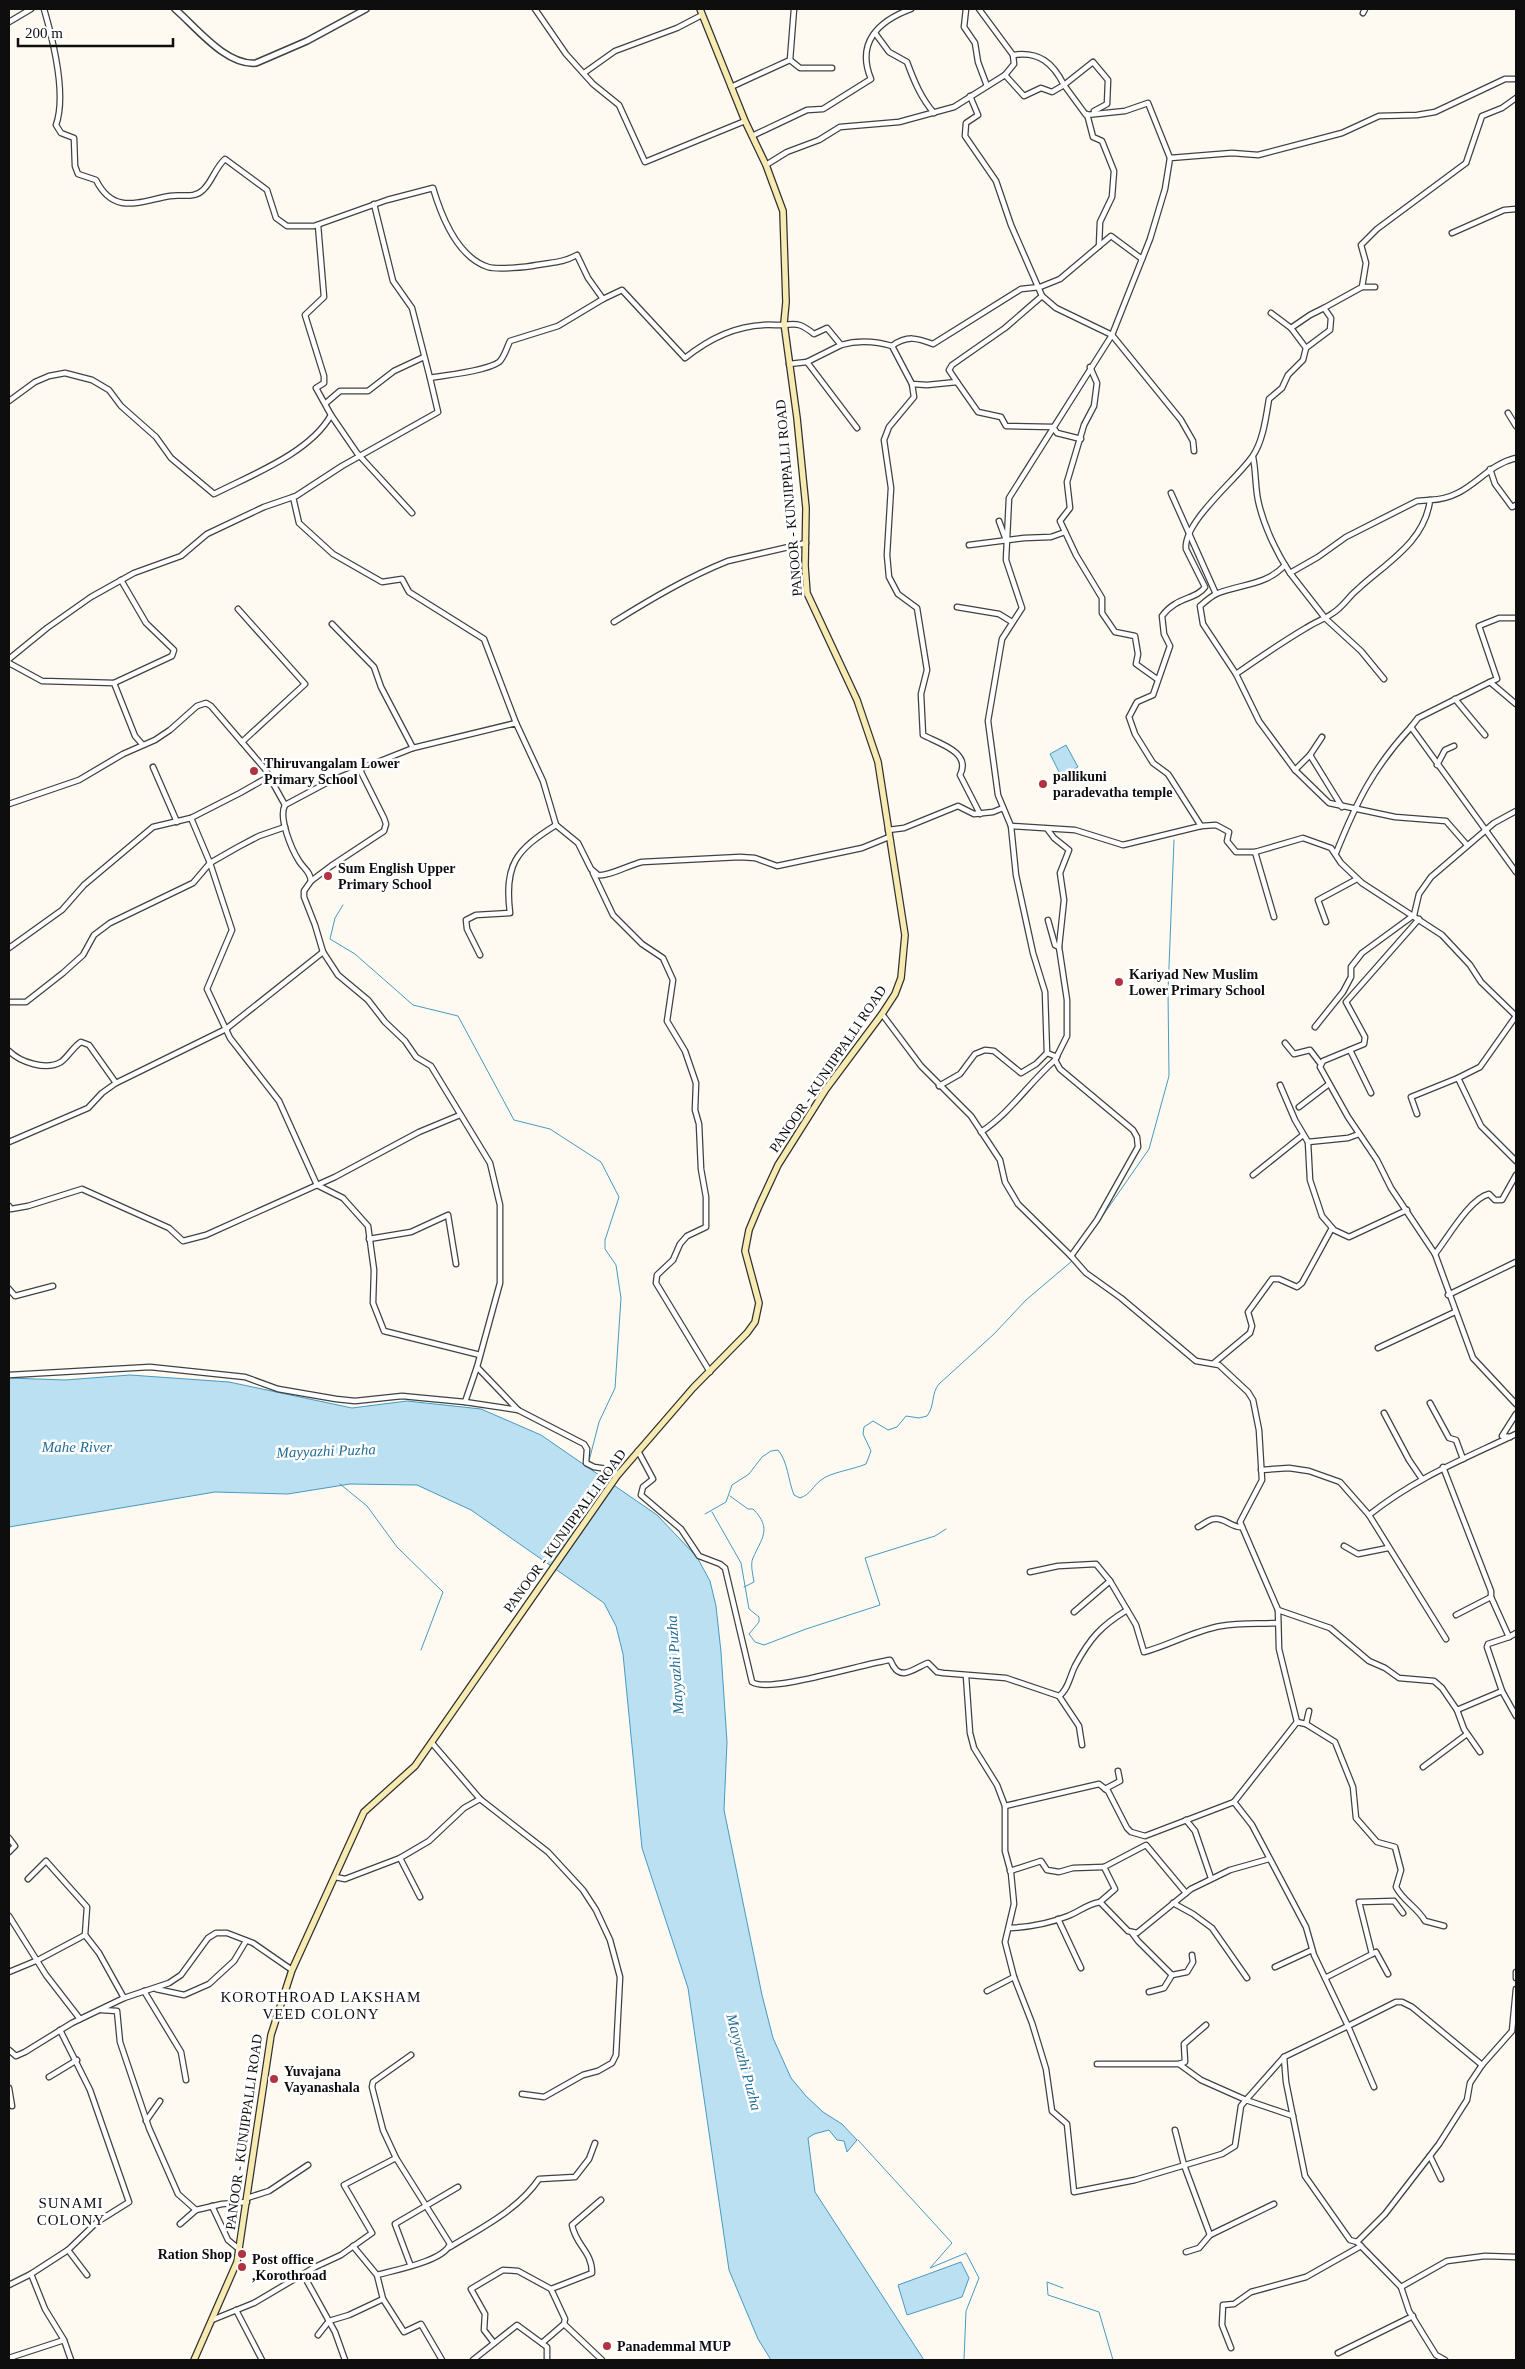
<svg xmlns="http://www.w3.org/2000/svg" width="1525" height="2369" viewBox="0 0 1525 2369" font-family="Georgia,serif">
<rect width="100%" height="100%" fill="#fefaf1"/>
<g fill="#bae0f1" stroke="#479ac1">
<polygon points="1066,745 1078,767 1061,776 1050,754"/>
<polygon points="130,1375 229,1382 352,1408 407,1401 481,1409 541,1435 657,1515 697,1557 710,1581 716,1606 721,1652 727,1742 724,1810 762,1995 773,2038 791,2078 806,2096 823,2112 842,2124 857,2140 847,2152 844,2141 837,2140 829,2130 814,2134 808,2138 815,2192 924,2360 771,2360 758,2339 729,2270 688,1988 642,1848 623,1654 616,1626 604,1603 471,1510 417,1485 350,1484 288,1494 215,1492 9,1527 9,1378 65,1380"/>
<polygon points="961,2262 969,2278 962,2297 907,2315 898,2285"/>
</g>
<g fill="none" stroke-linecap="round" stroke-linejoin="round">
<g stroke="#479ac1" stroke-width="1">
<polyline points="343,905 335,918 330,939 355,954 413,1005 458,1016 514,1120 550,1129 601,1162 619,1197 605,1240 605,1249 616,1265 621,1298 615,1388 599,1422 589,1461"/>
<polyline points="1074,1257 1149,1149 1169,1076 1168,992 1174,840"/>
<polyline points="340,1484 367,1506 397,1547 443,1592 421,1650"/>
<path d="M730,1496L748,1509H753C773,1529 761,1539 753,1558C750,1564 753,1575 754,1582L744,1587"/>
<polyline points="712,1512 741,1563 749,1609 759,1617 759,1622 749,1634 755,1642 764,1645 806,1629 880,1605 865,1558 935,1536 946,1529"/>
<path d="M705,1514L726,1502L732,1485L749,1474L762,1457L771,1451L778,1450C788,1462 788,1480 794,1495L800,1498C811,1494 812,1487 821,1480C831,1472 852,1470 866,1464L871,1451L863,1434L864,1427L873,1421L888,1430L897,1427L906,1416L919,1418L927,1416C935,1406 931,1393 939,1384L994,1334L1026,1300L1072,1261"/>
<polyline points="858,2140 952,2243 930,2268 966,2253 979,2278 966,2311 964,2360"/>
<polyline points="1063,2288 1047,2282 1048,2295 1099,2312 1113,2360"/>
</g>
<defs>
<g id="minor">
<path d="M44,9C53,40 67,94 56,125L61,133L74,138L75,166L78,174L96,180C114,216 140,201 170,196C181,194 194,199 203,190C212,182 215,168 225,159L267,190L276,218L287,226H314L387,200L433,188C441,215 457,257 488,267C497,270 527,267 537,265C553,262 562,263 577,255L588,278L603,299"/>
<polyline points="535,9 566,54 593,84 619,105 645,162 745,121"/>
<polyline points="966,9 964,27 975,43 978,62 987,86"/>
<path d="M979,9L1013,55C1039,51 1053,63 1064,85L1093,62L1108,80L1107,104L1094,111"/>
<polyline points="1363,13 1365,9"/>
<polyline points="9,22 31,9"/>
<path d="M875,33L889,52L907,62C914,81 921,98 934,113"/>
<polyline points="790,60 800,68 832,68"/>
<polyline points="584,73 615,51 677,28 702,15"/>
<polyline points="1005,75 1014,64 1013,55"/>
<polyline points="731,87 790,60 794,9"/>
<polyline points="1087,114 1093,137 1102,141 1114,171 1112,197 1100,222 1099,246"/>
<path d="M752,136L807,110L823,109L871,79C856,43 878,21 911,9"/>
<polyline points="766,165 787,152 819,140 840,127 899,122 954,107 1005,75 1024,96 1041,88 1052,92 1064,85 1086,115 1125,111 1148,103 1170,158"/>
<polyline points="374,204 393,281 412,308 430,378"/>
<polyline points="1452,233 1504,210 1516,209"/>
<polyline points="1362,287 1375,287"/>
<polyline points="1042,296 1056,308 1112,335 1181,420 1193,441 1194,451"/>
<polyline points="1271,313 1291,328 1306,348"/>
<polyline points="1291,328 1310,315 1324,308"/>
<path d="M892,346C907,335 917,338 933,344L1021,289L1040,287L1060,279L1111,236L1142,259"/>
<polyline points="807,362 857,428"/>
<polyline points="789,364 807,362 841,345"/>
<polyline points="1090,367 1097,383 1094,406 1084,425 1067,482 1070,508 1060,521 1076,555 1102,598 1102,613 1115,632 1135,636 1138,654 1136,664 1157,679"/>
<polyline points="957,382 949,370 952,365 1005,328 1042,296 1011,225 996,181 965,136 966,123 978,115 970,96"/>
<path d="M912,384L914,397L889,427L884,440L891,488L887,555L889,577L898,594L917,608L927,670L921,694L923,735C938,743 972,752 960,775L980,814"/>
<path d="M9,401L35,382L49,376L65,373L92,380L109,390L121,406L156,437L171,458L214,494C251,475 310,453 331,415L316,388L324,383V376L305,315L324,297L318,225"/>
<polyline points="326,403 340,391 368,391 394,371 424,357"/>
<polyline points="1508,413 1516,426"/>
<polyline points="331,415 357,453 412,513"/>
<path d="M1253,457C1256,471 1255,485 1258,500C1263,524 1276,552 1290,573"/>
<polyline points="1490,469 1495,484 1512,507 1516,505"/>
<polyline points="1171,493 1216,594"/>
<polyline points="293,497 299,523 333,554 382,582 402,579 409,592 484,639 516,723"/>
<polyline points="999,521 1006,540"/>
<polyline points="969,545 1024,538 1051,537 1065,532"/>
<polyline points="957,607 999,614 1012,622"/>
<polyline points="238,609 305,684 242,742"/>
<path d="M614,622C651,599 688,577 728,561L806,543"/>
<polyline points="332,624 374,667 381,687 413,748"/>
<path d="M9,659L47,628L91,597L134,573L181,556L207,534L264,507L296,496L342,466L438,412L430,378C446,375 487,371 499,362C504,358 507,347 510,341L558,326L603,299L622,290L685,358C711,337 742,323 775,325C795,326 795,319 814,334L827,328L841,345C858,340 875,341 892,346L912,384L927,385L957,382L978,412L1001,417L1006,426L1053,427L1057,433L1081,439"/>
<polyline points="9,663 42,681 114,683 172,656 174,650 146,623 121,580"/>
<path d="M1236,674L1203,624L1200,606C1205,602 1210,597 1216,594C1239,584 1266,586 1285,565"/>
<polyline points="1384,679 1361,651 1325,618 1290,573 1318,557 1346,537 1417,501 1430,500"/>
<polyline points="1490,682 1497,679 1479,626 1499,618 1516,618"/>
<polyline points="114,683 135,736 142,744"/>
<polyline points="1455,699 1485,735"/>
<polyline points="1516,704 1490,682 1418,718 1411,727 1516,872"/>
<polyline points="1310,755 1322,737"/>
<polyline points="1437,765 1445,750 1454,746"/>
<polyline points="153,767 177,822"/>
<polyline points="1295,770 1310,755 1342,807"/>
<path d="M9,804L79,780L123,754L155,740L170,730L197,706L206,703L211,706L265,769L285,805L330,781L413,748L516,723L543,781L556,825L578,843L591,869L598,875C607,877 629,865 642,862L740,857L755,858L777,866L862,848L889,837"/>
<path d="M285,805C278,818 292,850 299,861C304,869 310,871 311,881L304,891V897L315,925L323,952L338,975L368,1000L385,1022L405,1041L416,1057L431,1066L490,1163L500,1205V1283L477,1367L518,1410L584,1444L587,1449L586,1463L594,1467L614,1470L617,1476"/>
<polyline points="191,818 210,863 232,930 207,989 230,1038 279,1101 317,1185 343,1198 368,1226 374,1270 373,1303 384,1331 480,1355"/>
<polyline points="1011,826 1075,830 1123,845 1201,826 1216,825 1229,832 1227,841 1236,852 1255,852 1303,838 1331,848 1341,863 1362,883 1442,935 1470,965 1481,982 1516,1016"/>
<path d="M1201,826L1168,774L1153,763L1135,734L1129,717L1137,702L1153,695L1170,646L1164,634L1162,616C1177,596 1196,600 1205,587L1186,549C1183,522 1237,479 1252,457C1263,442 1266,417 1269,399L1282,388L1288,375L1303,360L1306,348L1330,330L1331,318L1324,308L1362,287L1366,263L1361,245L1377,229L1466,163L1482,116L1502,108L1516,98"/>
<polyline points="888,830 904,828 958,806 974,814 993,812 1003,808"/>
<path d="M1467,845L1446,821L1395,817L1329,803L1295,770L1259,721L1236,674C1259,658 1282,642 1306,628C1315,622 1325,619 1333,613C1343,607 1349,596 1358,589C1386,563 1425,542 1430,500C1470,499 1482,466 1516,458"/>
<polyline points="1255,852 1274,917"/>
<path d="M1336,853C1357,801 1373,768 1411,727"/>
<polyline points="593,873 613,915 642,944 663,958 673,980 667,1021 685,1051 696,1083 695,1110 699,1124 701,1169 706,1197 706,1227 687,1236 680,1244 673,1260 657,1275 656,1283 710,1372"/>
<polyline points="311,881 331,866 384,831 386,824 384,818 360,770"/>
<polyline points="1419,919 1346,1002 1365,1037 1364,1044 1323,1061 1320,1067 1348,1117 1377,1160 1391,1188 1435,1254 1473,1358 1516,1404"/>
<polyline points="1048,920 1055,945 1059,947"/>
<polyline points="1326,922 1318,900 1357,879"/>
<polyline points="9,948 62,910 84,885 153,827 191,818 240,793 270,776"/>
<path d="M480,955L467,929L466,920L476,915L510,913C504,864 516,850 556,825"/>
<polyline points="9,1002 26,1002 63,973 83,955 94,935 110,923 193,883 210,863 238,847 259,836 285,827"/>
<polyline points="882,1014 921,1066 971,1116 1000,1160 1005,1182 1018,1204 1071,1256 1097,1220 1138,1147 1137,1137 1133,1130 1060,1069 1055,1060 1067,1036 1067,1000 1059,947 1064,900 1060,873 1069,850 1054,838 1048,830"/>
<polyline points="1315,1027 1343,992 1351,977 1351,967 1362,953 1414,915 1419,894 1431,877 1494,823 1516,811"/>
<polyline points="1285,1043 1294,1054 1310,1050 1320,1063"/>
<polyline points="1350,1050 1371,1093"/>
<path d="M9,1051C20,1062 46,1071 61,1062C68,1057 73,1047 81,1042L89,1045L116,1083"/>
<polyline points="1047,1053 1045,992 1033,953 1016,875 1011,826 998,795 988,721 1002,639 1022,608 1006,560 1009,498 1112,335 1150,239 1165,189 1170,158 1232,153 1258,155 1342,133 1379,116 1417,115 1435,112 1505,79 1516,79"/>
<polyline points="1458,1078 1481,1126 1516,1161"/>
<polyline points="1280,1085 1295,1120 1308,1142 1310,1180 1322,1216 1334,1230 1349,1237 1407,1210"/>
<polyline points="939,1086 960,1074 975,1054 985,1050 994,1051 1021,1073 1036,1064 1047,1053 1057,1057"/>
<polyline points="1299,1107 1329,1084"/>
<polyline points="1417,1114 1411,1097 1458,1078 1480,1067 1516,1016"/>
<path d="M981,1132C1010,1113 1029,1083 1055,1060"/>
<polyline points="9,1142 88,1108 102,1093 116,1083 226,1029 323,952"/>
<polyline points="1308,1142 1348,1138 1359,1134"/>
<polyline points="1253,1175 1303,1135"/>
<polyline points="9,1206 11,1209 28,1206 82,1189 169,1228 183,1241 206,1235 335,1177 419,1132 460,1115"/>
<polyline points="369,1239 411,1232 448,1215 456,1264"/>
<path d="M1435,1254C1447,1239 1470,1198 1489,1194L1495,1200H1502L1516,1175"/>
<polyline points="1071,1256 1086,1273 1121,1298 1196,1361 1219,1365 1248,1392 1253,1400 1259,1430 1262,1480 1240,1522 1278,1610 1279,1649 1297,1722"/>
<polyline points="9,1289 15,1296 53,1286"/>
<polyline points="1448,1295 1516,1262"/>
<polyline points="1378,1348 1455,1312"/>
<polyline points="1214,1363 1250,1333 1252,1326 1248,1312 1272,1279 1279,1279 1297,1287 1302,1283 1332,1228"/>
<polyline points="9,1375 150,1367 245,1377 278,1389 336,1399 355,1401 402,1396 465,1402 477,1367"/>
<polyline points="465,1402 518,1410"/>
<polyline points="1430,1403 1449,1438 1456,1440 1463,1459"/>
<polyline points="1384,1413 1409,1460 1422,1479"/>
<polyline points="1510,1437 1502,1436 1516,1414"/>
<path d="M638,1451L653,1479L643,1487L641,1495L681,1529L699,1556L720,1564L725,1568L752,1682C769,1694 865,1663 890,1660C892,1662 892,1665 894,1667C902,1681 918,1666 928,1663L937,1672L943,1673L1006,1678L1059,1696C1068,1690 1070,1676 1075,1666C1090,1638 1101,1626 1127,1610"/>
<polyline points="1443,1467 1491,1591 1491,1597 1509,1637 1516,1633"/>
<polyline points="1261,1470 1289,1468 1309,1471 1340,1482 1369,1515 1446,1639"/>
<path d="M1369,1515C1417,1477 1462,1460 1516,1434"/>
<path d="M1198,1527C1203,1525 1209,1519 1214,1519C1224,1517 1232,1528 1242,1527"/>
<polyline points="1344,1546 1358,1554 1388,1548"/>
<path d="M1030,1572L1058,1566L1096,1564L1110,1581L1136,1625L1144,1652C1170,1645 1193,1631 1221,1626C1239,1623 1259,1624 1278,1623"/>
<polyline points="1278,1610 1330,1628 1369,1661 1385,1668 1399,1678 1434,1681 1442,1688 1457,1710 1502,1691 1516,1716"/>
<polyline points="1074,1612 1110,1581"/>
<polyline points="1456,1615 1491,1597"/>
<polyline points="966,1676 970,1733 974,1748 997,1785 1005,1806 1005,1851 1011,1873 1014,1904 1005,1942 1014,1977 1032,2023 1046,2069 1052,2111 1067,2124 1074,2192 1135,2180 1222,2154 1235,2146 1241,2106 1246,2100 1201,2080 1179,2064 1097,2064"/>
<polyline points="1502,1691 1487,1647 1488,1644 1509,1637"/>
<polyline points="1059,1696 1079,1726 1082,1745"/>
<polyline points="1457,1710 1464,1729 1480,1752"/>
<polyline points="1306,1724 1309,1711"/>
<polyline points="432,1743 480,1799 548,1852 583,1890 596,1910 610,1940 620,1977 616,2055 612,2063 598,2071 583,2075 544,2097 522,2094"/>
<polyline points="1423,1767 1467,1734"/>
<polyline points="1105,1789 1120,1781 1118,1771"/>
<polyline points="1005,1806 1099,1784 1108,1791 1127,1828 1131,1832 1145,1836 1234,1802"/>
<polyline points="1186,1820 1195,1831 1211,1878"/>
<polyline points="9,1838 15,1846 9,1852"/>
<polyline points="400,1858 420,1897"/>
<polyline points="1010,1871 1041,1861 1047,1870 1059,1872 1073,1868 1104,1867"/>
<polyline points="335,1877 345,1879 400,1858 429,1841 464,1808 480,1799"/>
<polyline points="28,1879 46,1861 87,1907 85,1935"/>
<polyline points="1100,1902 1115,1889 1104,1867 1146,1845 1186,1893"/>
<polyline points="1173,1903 1193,1914 1212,1928 1247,1978"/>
<polyline points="9,1916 46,1975 80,2019"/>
<polyline points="1058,1919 1081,1968"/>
<path d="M1010,1928C1030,1927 1048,1924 1068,1916C1079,1912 1087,1904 1100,1902L1128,1931L1137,1933L1191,1889L1230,1870L1269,1859"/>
<polyline points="1132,1933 1138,1941 1172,1975 1187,1972 1193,1962 1192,1955"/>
<polyline points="1372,1954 1359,1902 1394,1901 1403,1913"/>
<polyline points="1275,1967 1312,1950"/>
<polyline points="9,1972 38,1960 85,1935 99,1953 124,1998"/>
<polyline points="1516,1972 1516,1978"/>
<polyline points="1325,1978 1376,1952 1388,1974"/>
<polyline points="156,1989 184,1995 209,1984 234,1961 246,1941"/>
<polyline points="144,1991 181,2052 186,2080"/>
<polyline points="987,1991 1014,1977"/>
<polyline points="1149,1992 1164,1988 1172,1975"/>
<polyline points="101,2010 117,2011 120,2042 149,2128 178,2194 196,2210"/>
<polyline points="9,2050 16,2056 25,2052 72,2023 124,1998 169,1983 181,1975 208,1938 216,1933 227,1933 253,1943 292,1970"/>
<polyline points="1284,2057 1246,2100 1293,2116"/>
<polyline points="1179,2064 1185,2062 1184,2044 1206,2025"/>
<polyline points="49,2077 77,2060"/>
<polyline points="1374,2087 1348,2026 1396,2002 1402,2002 1412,2007 1482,2065"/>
<polyline points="9,2088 12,2106"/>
<polyline points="146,2121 160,2101"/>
<polyline points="1175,2130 1184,2165 1210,2235"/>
<polyline points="1430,2156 1441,2179"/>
<polyline points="247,2198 269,2191 308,2165"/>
<polyline points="212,2206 228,2240 240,2250"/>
<polyline points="180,2224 196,2210 222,2204 247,2202"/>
<path d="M1357,2242L1350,2240L1305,2176L1286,2082L1284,2057L1348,2026L1314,1955L1306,1927L1252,1825L1234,1802L1297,1722L1306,1724L1335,1742L1353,1787L1356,1818L1377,1842L1395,1847L1401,1870L1396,1887C1403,1901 1417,1907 1425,1921L1444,1926"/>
<path d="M353,2246L377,2275C395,2270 444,2261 450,2244L396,2158L383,2130L372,2087L373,2082L411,2055"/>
<path d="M450,2247C481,2228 518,2210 539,2179L575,2177L589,2159L595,2143"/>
<polyline points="68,2250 87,2275"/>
<polyline points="1186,2252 1199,2248 1210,2235 1274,2204"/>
<polyline points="410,2264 395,2224 458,2187"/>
<polyline points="31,2274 45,2309 64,2340 71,2360"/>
<polyline points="303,2274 335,2332 345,2360"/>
<polyline points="9,2285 31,2274 68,2250 97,2222 129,2202 90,2090 60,2030"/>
<polyline points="1401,2287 1447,2261 1485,2256 1516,2257"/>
<path d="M551,2289L592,2273C592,2251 576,2246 572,2225L601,2200"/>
<polyline points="383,2299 404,2332 421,2324 442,2360"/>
<polyline points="236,2310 262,2360"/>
<polyline points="212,2320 254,2303 315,2267 341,2255 372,2233 344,2185 396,2158"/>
<polyline points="318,2335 329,2321 349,2315 383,2299 377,2275"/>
<polyline points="494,2343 484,2330 485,2314 471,2289 503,2270 518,2271 551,2289 565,2319 564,2324 602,2360"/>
<polyline points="542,2343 564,2324"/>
<polyline points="1231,2348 1222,2325 1223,2305 1234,2304 1251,2292 1306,2277 1361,2246"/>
<polyline points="1338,2353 1413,2316"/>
<polyline points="9,2358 64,2340"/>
<polyline points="473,2360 517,2325 547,2347 547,2360"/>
<polyline points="1445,2360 1436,2355 1423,2334 1409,2311 1401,2287 1357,2242 1385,2214 1439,2144 1467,2100 1470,2083 1482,2065 1512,2031 1516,1989"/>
</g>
<path id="tertiary" d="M175,9C196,27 226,66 256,63L307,41L366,9"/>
<polyline id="secondary" points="194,2360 237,2262 271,2035 292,1970 364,1812 415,1766 617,1476 693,1388 747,1333 755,1322 759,1303 745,1251 749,1230 759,1206 778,1165 826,1089 882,1014 895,994 901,978 905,935 878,762 857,700 807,593 805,566 806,508 797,418 784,323 786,302 783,211 766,165 745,121 700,9"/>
</defs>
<use href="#minor" stroke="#414141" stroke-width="7"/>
<use href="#tertiary" stroke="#414141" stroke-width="8"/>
<use href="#secondary" stroke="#303030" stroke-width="8"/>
<use href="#minor" stroke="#fff" stroke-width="4.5"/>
<use href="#tertiary" stroke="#fff" stroke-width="5"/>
<use href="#secondary" stroke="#f8ebb2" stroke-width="5.5"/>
</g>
<g fill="#b23242" stroke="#fff" stroke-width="2">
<circle cx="254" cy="771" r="5"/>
<circle cx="1043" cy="784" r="5"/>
<circle cx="328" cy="876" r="5"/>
<circle cx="1119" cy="982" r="5"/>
<circle cx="274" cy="2079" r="5"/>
<circle cx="242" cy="2254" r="5"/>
<circle cx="242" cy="2267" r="5"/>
<circle cx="607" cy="2346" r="5"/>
</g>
<g text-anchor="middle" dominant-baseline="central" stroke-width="5" stroke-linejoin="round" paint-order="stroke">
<g font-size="14" fill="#0e0e0e" stroke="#fff">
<text transform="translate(789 498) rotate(-95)">PANOOR - KUNJIPPALLI ROAD</text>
<text transform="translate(828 1069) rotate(-56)">PANOOR - KUNJIPPALLI ROAD</text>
<text transform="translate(565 1531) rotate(-54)">PANOOR - KUNJIPPALLI ROAD</text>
<text transform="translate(244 2132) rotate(-82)">PANOOR - KUNJIPPALLI ROAD</text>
</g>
<g font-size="14" font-weight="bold" fill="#0e0e0e" stroke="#fff" text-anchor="start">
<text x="264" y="763">Thiruvangalam Lower<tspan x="264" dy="16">Primary School</tspan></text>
<text x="1053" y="776">pallikuni<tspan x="1053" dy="16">paradevatha temple</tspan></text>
<text x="338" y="868">Sum English Upper<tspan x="338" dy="16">Primary School</tspan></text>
<text x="1129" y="974">Kariyad New Muslim<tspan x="1129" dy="16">Lower Primary School</tspan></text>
<text x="284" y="2071">Yuvajana<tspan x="284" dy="16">Vayanashala</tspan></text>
<text x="232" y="2254" text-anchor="end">Ration Shop</text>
<text x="252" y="2259">Post office<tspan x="252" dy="16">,Korothroad</tspan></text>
<text x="617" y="2346">Panademmal MUP</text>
</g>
<g font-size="15" font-style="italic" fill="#226c95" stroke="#fff">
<text x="77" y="1447">Mahe River</text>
<text transform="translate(326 1451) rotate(-2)">Mayyazhi Puzha</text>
<text transform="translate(675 1665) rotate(-94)">Mayyazhi Puzha</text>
<text transform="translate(744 2062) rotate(75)">Mayyazhi Puzha</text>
</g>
<g font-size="15" letter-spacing="1" fill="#0e0e0e" stroke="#fff">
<text x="321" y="1997">KOROTHROAD LAKSHAM<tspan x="321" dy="17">VEED COLONY</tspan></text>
<text x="71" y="2203">SUNAMI<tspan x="71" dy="17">COLONY</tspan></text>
</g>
</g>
<rect width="1525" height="2369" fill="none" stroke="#0e0e0e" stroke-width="20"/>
<path d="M18 38v8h155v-8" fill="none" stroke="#0e0e0e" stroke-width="2.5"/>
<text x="25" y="38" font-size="15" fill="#0e0e0e" stroke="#ffffff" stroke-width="4" paint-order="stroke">200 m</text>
</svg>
